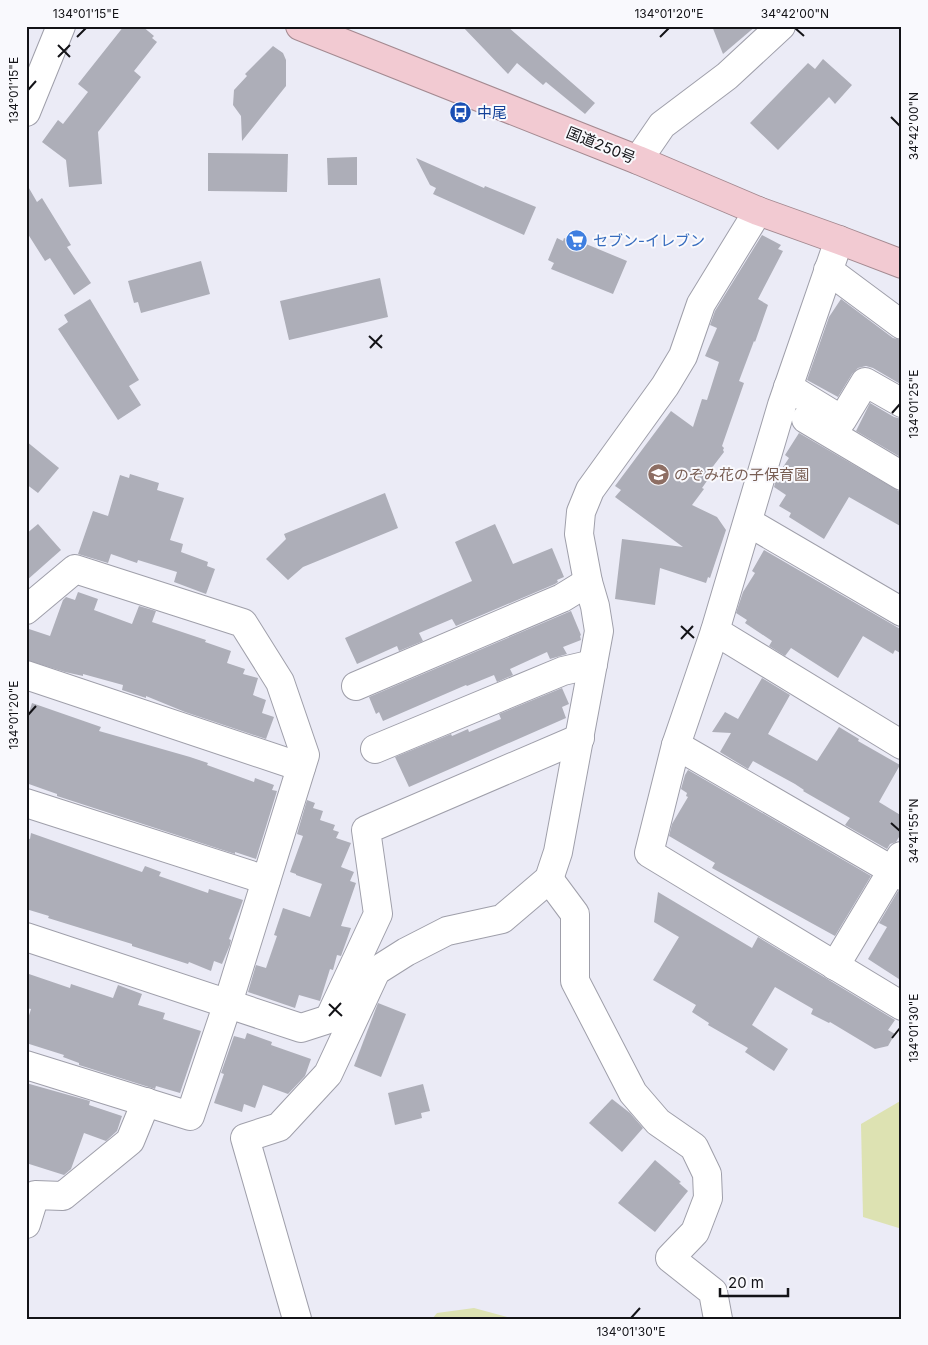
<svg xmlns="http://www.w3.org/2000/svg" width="928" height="1345" viewBox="0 0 928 1345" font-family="Inter,'Noto Sans JP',sans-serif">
<rect width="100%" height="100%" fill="#ebebf6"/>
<g fill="#dde2b2">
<polygon points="902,1100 902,1229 863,1217 861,1124"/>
<polygon points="474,1308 515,1319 432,1319 437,1313"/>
</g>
<g fill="#adaeb8">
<polygon points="124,26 142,26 154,36 152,38 157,42 134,71 141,77 98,132 102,184 69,187 66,160 42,142 58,120 63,124 88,92 78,84"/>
<polygon points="462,26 507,26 595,103 585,114 546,82 543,85 517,63 508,74"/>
<polygon points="712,26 756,26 723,54"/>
<polygon points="273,46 283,53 286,60 286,86 242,141 241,116 233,105 234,90 247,76 245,74"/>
<polygon points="823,59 852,85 835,104 829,97 778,150 750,123 808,63 815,69"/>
<polygon points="208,153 288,154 287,192 208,191"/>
<polygon points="357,157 357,185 328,185 327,158"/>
<polygon points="416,158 484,188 485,186 536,207 524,235 433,194 436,188 430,185"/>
<polygon points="26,183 37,202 42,198 71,245 67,247 91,283 74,295 50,258 45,261 26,231"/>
<polygon points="762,235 781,245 778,249 783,251 758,299 768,305 755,342 754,341 739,381 744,383 722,446 724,448 723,450 724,452 711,469 714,471 702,488 704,489 692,505 717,517 726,530 710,578 708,577 706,583 660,568 655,605 615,599 622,539 683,547 615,497 621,490 615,486 671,411 693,427 702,399 707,400 719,362 705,356 717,328 710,325 715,311"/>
<polygon points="557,238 563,241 564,238 573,242 574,239 627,261 613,294 551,269 554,263 548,260"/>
<polygon points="201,261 210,294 141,313 138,302 134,303 128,281"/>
<polygon points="380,278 388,317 289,340 280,301"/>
<polygon points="90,299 139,380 129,386 141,405 118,420 58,329 68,322 64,315"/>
<polygon points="841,299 893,338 902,340 902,385 873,368 866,366 858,368 852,374 838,397 807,380 829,317"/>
<polygon points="870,403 894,417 902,419 902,458 856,431"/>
<polygon points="799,433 902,493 902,527 849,497 824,539 789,517 791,513 779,506 786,495 774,487 777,476 789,458 785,455"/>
<polygon points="26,441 59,468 38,493 26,484"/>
<polygon points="130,474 159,483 157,490 184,498 170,540 183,544 181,552 208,562 207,566 215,569 206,594 174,582 177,572 138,560 137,563 111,554 108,563 78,554 93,511 108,516 120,475 129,478"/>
<polygon points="385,493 398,528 303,567 288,580 266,559 286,539 284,534"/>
<polygon points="38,524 61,550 26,581 26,534"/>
<polygon points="495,524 513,564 552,548 564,577 557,580 558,582 555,584 456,626 452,619 419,633 423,641 399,651 397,646 357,664 345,638 472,581 455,542"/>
<polygon points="764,550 902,630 902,654 895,650 893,654 863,636 838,678 791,648 785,656 769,646 772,641 745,623 747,620 736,613 743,592 755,573 752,571"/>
<polygon points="78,592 98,599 94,610 132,624 139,606 156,611 152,622 206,640 205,642 231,651 227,663 245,669 243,674 258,678 253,695 266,700 262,713 274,717 266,739 185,712 146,696 146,698 122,690 123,685 83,674 83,676 65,672 26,660 26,628 50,636 63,600 66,597 75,600"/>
<polygon points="571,611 581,635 580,636 581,640 563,647 567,654 550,659 547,652 510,669 513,675 497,682 494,675 467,686 466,685 383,721 379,712 376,714 369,697"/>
<polygon points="762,678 790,695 768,734 817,761 839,727 859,739 858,741 900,765 879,802 902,816 902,832 896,842 890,844 887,849 845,825 850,818 803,791 804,790 795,784 753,761 748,769 720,752 731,733 712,732 725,712 738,719"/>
<polygon points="562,688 569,704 562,707 566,718 409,787 395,757 451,734 452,736 468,729 469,732 501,719 499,714"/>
<polygon points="32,703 101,727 99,731 190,757 208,763 207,765 254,782 255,778 274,785 272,790 277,791 256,859 235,852 235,854 57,796 57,794 26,783 26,722"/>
<polygon points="688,770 871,876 835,936 712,868 715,863 669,836 672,824 688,797 686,796 687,793 681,789 685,775"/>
<polygon points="307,800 315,803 313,808 323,811 320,820 335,825 333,830 339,832 336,838 351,843 341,867 354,872 350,881 356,883 341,926 351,928 341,956 337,955 333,970 330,969 320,1001 299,995 295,1008 248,992 256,965 266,968 277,936 274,935 283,908 310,917 322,884 296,875 296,874 290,872 303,836 297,834"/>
<polygon points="31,833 142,872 145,866 161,872 159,876 208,893 209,889 243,900 229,939 231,940 230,945 222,964 214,961 211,971 189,962 188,964 132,946 132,944 48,918 49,916 26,909 26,838 30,839"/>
<polygon points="898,891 902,892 902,981 868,959 887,927 879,923"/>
<polygon points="658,892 752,948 758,937 895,1020 888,1030 895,1034 888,1046 875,1049 830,1022 829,1023 811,1014 813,1009 775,987 752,1025 788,1049 774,1071 745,1052 748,1048 708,1025 709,1023 692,1012 696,1005 653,980 679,937 654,922"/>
<polygon points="26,973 70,988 71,984 113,998 118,985 142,994 138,1005 165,1013 163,1019 201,1031 180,1093 156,1086 155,1089 79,1065 79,1063 63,1057 64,1055 26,1043 26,1025 31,1009 26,1008"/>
<polygon points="378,1003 406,1014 381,1077 354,1066"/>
<polygon points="247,1033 272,1042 271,1045 311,1059 305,1076 288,1094 263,1085 255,1108 244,1104 242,1112 214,1103 224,1074 221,1073 234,1036 245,1039"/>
<polygon points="26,1083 90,1101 89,1105 122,1116 117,1131 106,1141 84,1133 71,1169 64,1175 26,1163"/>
<polygon points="423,1084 430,1111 421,1113 422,1118 395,1125 388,1093"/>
<polygon points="612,1099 630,1113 643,1128 622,1152 589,1123"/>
<polygon points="655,1160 681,1182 679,1183 688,1191 655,1232 618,1203"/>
</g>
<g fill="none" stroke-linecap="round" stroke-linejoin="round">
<defs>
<g id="minor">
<polyline points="26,112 61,26"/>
<polyline points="638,160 662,125 727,76 781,26"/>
<polyline points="839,240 782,405 715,631 676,745 649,853 902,1006"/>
<polyline points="828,270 902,325"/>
<polyline points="788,387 842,420 865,382 902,403"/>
<polyline points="806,419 902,476"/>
<polyline points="748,522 902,612"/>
<polyline points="26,610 75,569 243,623 280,682 305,755 228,1003 190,1116 26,1065"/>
<polyline points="715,631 902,745"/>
<polyline points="26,675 301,767"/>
<polyline points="356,686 562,598 588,582"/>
<polyline points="676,745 902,876"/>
<polyline points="375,749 563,671 593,664"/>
<polyline points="26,803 266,880"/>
<polyline points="549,879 575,914 575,981 633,1093 658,1122 694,1147 707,1174 708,1198 695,1232 670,1258 713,1292 718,1319"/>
<polyline points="26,937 301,1028 329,1019 378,914 366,830 580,738"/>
<polyline points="835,966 901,856"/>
<polyline points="26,1224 35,1195 63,1196 130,1141 146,1102"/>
<polyline points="297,1319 245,1138 279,1127 328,1074 376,971 406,952 447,931 502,919 549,879 558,852 599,631 595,606 588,582 579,534 581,512 590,490 665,386 683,356 701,304 758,211"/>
</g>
<polyline id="highway" points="300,26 638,160 758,211 839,240 902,264"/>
</defs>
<use href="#minor" stroke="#9f9faa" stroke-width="30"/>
<use href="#highway" stroke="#a48a91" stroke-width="30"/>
<use href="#minor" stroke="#fff" stroke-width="28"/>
<use href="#highway" stroke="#f2cad2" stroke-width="28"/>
</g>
<path fill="none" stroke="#131317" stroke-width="2" d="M795,28L804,36M77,37L86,28M660,37L669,28M58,45L70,57M58,57L70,45M28,90L36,81M891,117L900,126M369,336L382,348M370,348L382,335M892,413L900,404M681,626L694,638M681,639L693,626M28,715L36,706M891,823L900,831M329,1004L342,1016M329,1016L341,1003M892,1038L900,1028M631,1318L640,1308"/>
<defs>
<symbol id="bus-disc" viewBox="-11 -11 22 22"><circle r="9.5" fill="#1a4fb4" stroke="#f9f9fd"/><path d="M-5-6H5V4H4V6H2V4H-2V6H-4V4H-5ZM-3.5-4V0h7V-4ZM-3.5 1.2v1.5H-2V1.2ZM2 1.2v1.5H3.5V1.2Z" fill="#fff"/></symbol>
<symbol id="supermarket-disc" viewBox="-11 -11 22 22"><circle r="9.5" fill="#3f7fe0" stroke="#f9f9fd"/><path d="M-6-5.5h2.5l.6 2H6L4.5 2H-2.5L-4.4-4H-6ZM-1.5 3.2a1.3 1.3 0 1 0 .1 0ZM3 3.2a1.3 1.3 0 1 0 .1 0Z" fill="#fff"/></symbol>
<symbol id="school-disc" viewBox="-11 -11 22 22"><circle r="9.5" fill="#8d6e63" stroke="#f9f9fd"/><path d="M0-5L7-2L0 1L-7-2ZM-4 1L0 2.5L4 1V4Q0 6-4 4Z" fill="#fff"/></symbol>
</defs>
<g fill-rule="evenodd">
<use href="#bus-disc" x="448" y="100" width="25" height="25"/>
<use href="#supermarket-disc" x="564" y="228" width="25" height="25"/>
<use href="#school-disc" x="646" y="462" width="25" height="25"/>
</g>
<g text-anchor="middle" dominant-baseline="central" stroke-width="4" stroke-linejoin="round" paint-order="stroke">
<g font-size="15" fill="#164399" stroke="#f9f9fd" text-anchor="start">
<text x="477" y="112">中尾</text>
</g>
<g font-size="15" fill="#131317" stroke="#f9f9fd">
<text transform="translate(601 145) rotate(22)">国道250号</text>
</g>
<g font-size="15" fill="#366cbe" stroke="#f9f9fd" text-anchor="start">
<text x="593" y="240">セブン-イレブン</text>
</g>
<g font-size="15" fill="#785e54" stroke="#f9f9fd" text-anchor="start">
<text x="674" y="474">のぞみ花の子保育園</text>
</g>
</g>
<rect width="928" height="1345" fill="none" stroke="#f9f9fd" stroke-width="55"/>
<path d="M720 1288v8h68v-8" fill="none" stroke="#131317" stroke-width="2.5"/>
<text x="728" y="1288" font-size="15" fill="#131317" stroke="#f9f9fd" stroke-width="4" paint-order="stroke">20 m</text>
<rect x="28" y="28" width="872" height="1290" fill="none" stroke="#131317" stroke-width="2"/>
<g font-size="12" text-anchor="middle" fill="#131317">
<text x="86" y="18">134°01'15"E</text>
<text x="669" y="18">134°01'20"E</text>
<text x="795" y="18">34°42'00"N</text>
<text transform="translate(14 90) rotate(-90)" y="4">134°01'15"E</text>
<text transform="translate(914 126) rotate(-90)" y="4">34°42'00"N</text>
<text transform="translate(914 404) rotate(-90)" y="4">134°01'25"E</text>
<text transform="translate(14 715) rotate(-90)" y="4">134°01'20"E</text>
<text transform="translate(914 831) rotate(-90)" y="4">34°41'55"N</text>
<text transform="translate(914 1028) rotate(-90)" y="4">134°01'30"E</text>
<text x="631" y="1336">134°01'30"E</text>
</g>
</svg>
